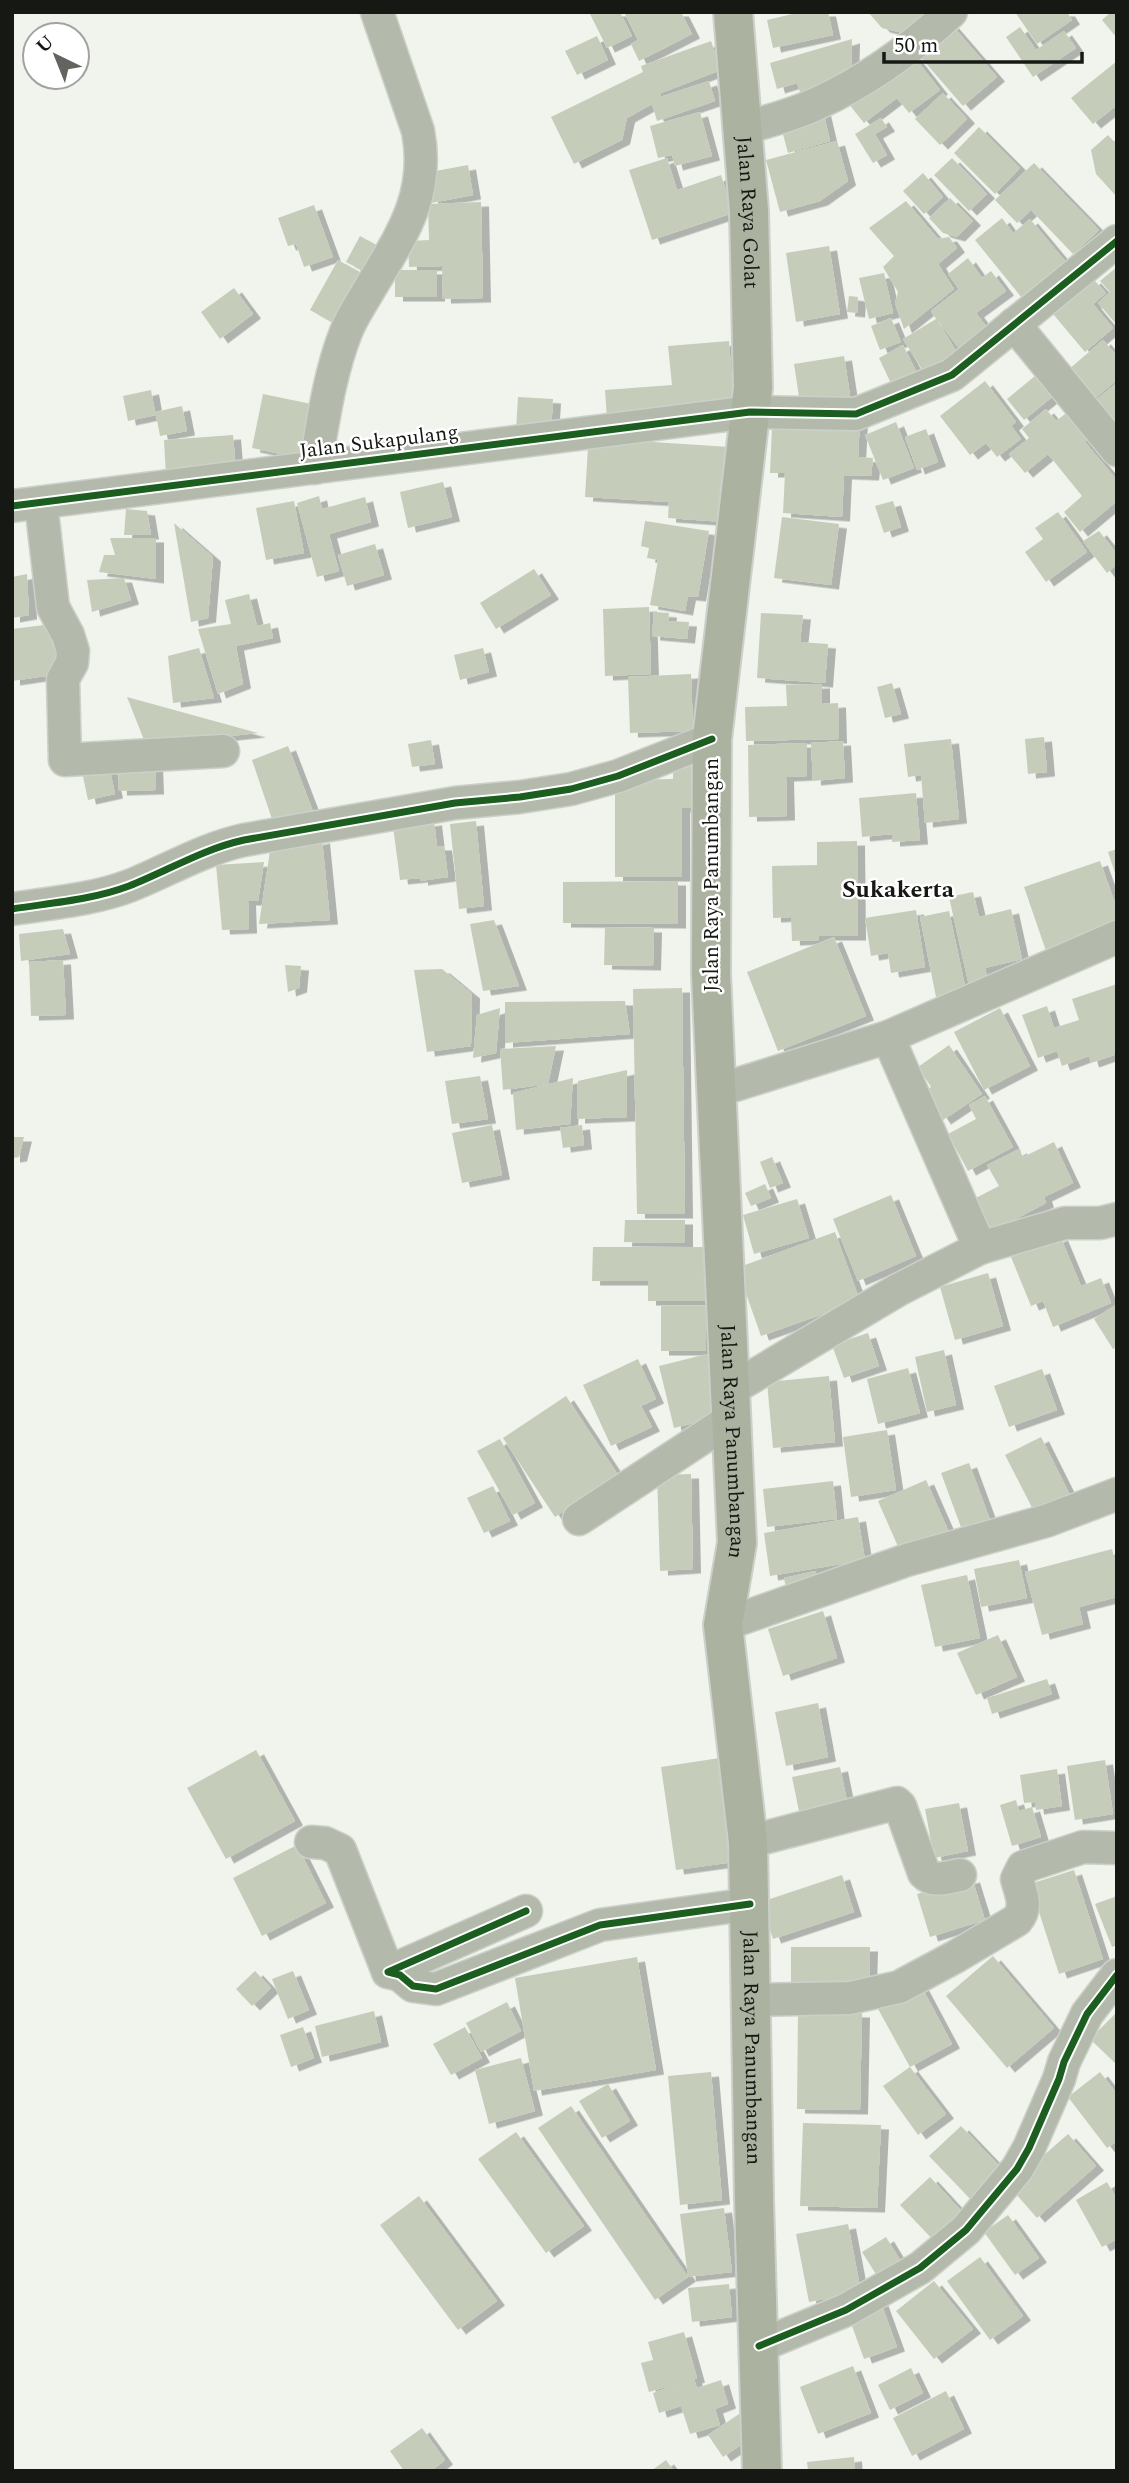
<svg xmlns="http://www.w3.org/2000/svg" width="1129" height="2483" viewBox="0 0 1129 2483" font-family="Spectral,serif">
<defs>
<filter id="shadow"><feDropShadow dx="8" dy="4.5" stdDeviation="0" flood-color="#0004"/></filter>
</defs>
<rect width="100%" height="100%" fill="#f0f4ec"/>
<g fill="#c5cdba" filter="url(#shadow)">
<polygon points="589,12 620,12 632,36 607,48"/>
<polygon points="624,12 681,12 692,34 639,61 631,44 638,40"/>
<polygon points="801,12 828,12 833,35 773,48 767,20"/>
<polygon points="868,12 927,12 903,33 882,28"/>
<polygon points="1015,12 1067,12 1072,20 1037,44"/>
<polygon points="1111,12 1117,12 1117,38 1102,20"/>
<polygon points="951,24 997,77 963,106 917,53"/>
<polygon points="1020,27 1036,50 1064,31 1076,48 1033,77 1006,37"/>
<polygon points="597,36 608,60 577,75 565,51"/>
<polygon points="852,39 851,76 802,98 797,83 777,89 770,63"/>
<polygon points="711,41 721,70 661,93 660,97 709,81 715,101 657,121 652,104 627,118 622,140 574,164 551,117 643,72 641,66"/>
<polygon points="908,49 940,90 909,113 897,98 864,123 844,98"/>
<polygon points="1117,61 1117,105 1093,124 1071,98"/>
<polygon points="943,93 967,119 940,145 915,119"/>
<polygon points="823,111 830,141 788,153 780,123"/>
<polygon points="700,112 712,156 675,166 672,155 658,158 650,126"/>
<polygon points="881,118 887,127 875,134 887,155 873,163 855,134"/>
<polygon points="979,127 1020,168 995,194 954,153"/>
<polygon points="1108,135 1117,145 1117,197 1096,174 1091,150"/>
<polygon points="837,141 848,181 820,201 780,212 766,160"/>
<polygon points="667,158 677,190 721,175 733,213 652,240 629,170"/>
<polygon points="952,158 987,194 969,211 934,175"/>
<polygon points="1034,163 1099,230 1073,254 1031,210 1017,223 995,200"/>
<polygon points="468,165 473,195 431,203 425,173"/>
<polygon points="923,173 943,197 924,214 903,191"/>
<polygon points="950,198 973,221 957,237 943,233 929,218"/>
<polygon points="906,201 938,239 949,237 957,248 938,264 954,289 904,329 895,303 898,292 883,267 894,256 869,228"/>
<polygon points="481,202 483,298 443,299 442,266 409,267 408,241 429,240 428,204"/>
<polygon points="314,205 333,257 304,267 296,244 288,246 278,218"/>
<polygon points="1002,218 1013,233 1030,219 1070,267 1026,303 975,240"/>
<polygon points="360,236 387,251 373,276 346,262"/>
<polygon points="829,246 840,314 796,322 786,253"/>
<polygon points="968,258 982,278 991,271 1006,291 976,313 989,330 961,351 938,321 959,356 926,376 903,339 936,319 931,311 959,289 948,274"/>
<polygon points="338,260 370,278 342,328 310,310"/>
<polygon points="1117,267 1117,325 1098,303 1110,292 1100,281"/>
<rect x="395" y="270" width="42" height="27"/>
<polygon points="884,273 893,313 869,319 859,278"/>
<polygon points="1093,279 1106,293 1093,304 1113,328 1085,352 1053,314"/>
<polygon points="234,288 253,314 220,339 201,312"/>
<polygon points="849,296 858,297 857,313 847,312"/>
<polygon points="891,318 901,342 880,350 871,326"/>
<polygon points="1103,340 1117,356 1117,380 1093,400 1068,370"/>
<polygon points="729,341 734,409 607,420 605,390 672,385 668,346"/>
<polygon points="903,345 921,381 896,394 879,358"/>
<polygon points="844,356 851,402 801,410 794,364"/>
<polygon points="1041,371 1058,392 1024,420 1007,399"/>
<polygon points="985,381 1016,422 1011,426 1021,439 997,457 986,443 970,455 940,416"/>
<polygon points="1117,383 1117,417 1103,428 1087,407"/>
<polygon points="151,390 155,412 182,406 187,431 160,436 156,415 128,421 123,396"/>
<polygon points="263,394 321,406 310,460 252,448"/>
<polygon points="518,397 553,399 551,432 516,430"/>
<polygon points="1073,408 1094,434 1085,442 1115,478 1117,476 1117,501 1080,532 1064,512 1082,496 1048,454 1025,473 1009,454 1029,438 1022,429 1046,409 1056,421"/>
<polygon points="823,417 860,420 858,457 873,458 871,476 844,475 842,517 783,513 785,473 770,473 772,427 822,430"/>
<polygon points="896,422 914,468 883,480 865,435"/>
<polygon points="926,429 938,462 917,470 905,437"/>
<polygon points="233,435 236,471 166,476 164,440"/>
<polygon points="606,439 730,447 724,522 668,518 669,502 585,497 588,447 606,448"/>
<polygon points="443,482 452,517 408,528 400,492"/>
<polygon points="319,496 322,509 365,497 371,522 329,534 339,571 317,577 297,503"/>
<polygon points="294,501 304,553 266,560 256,508"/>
<polygon points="893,501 901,527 884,533 875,506"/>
<polygon points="126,509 147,511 151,535 124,535"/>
<polygon points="1058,512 1087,552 1046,582 1025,552 1043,539 1035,528"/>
<polygon points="782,517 839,524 831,585 774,578"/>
<polygon points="645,521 709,531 698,597 688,596 685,611 650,605 658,560 647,558 649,548 641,546"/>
<polygon points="174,523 213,557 208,618 191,622"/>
<polygon points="1099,531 1117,554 1117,564 1107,573 1083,541"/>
<polygon points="110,538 156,538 156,579 99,572 104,555 115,555"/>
<polygon points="375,544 384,575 347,586 338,555"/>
<polygon points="534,569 551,595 496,629 480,603"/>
<polygon points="27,574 29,615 12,618 12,577"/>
<polygon points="124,578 131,600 92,612 87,580"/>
<polygon points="249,594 257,626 270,623 273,638 236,646 243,684 218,694 198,629 231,624 225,600"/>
<polygon points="649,607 651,674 605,676 603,609"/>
<polygon points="654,612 669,613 668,621 689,622 687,639 652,636"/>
<polygon points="761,613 803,615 800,642 828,644 825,683 757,678"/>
<polygon points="52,624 59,674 12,681 12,629"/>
<polygon points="199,648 214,698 173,703 168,656"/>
<polygon points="483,648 489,672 460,680 454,655"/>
<polygon points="691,674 693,731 630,733 628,677"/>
<polygon points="892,683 901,714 885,718 877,687"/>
<polygon points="822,684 822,704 838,703 839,739 746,741 745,707 787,706 786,685"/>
<polygon points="127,697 258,733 146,745"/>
<polygon points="1044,737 1047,772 1028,774 1025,739"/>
<polygon points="951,739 959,819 925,823 921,775 908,777 904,744"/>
<polygon points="431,740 435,764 412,767 408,744"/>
<polygon points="843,741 845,778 813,781 811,743"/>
<polygon points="807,743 807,776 786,777 787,816 749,817 748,745"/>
<polygon points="288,746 317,822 274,825 252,760"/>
<polygon points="673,758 693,758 693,808 682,808 682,877 615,877 615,780 673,779"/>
<polygon points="155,762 156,790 119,791 118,763"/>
<polygon points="109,766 115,794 88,800 82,772"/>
<polygon points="916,793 920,840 892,842 892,834 862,837 859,798"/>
<polygon points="434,821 437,846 444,846 448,877 420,881 420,878 400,880 393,826"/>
<polygon points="476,821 484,906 459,909 450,824"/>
<polygon points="322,839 330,920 259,924 270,851"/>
<polygon points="857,841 858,936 819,936 819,940 792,941 791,917 773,918 772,866 817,865 817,842"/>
<polygon points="1117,849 1117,876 1116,876 1108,852"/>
<polygon points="1100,861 1117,909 1117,927 1046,951 1024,887"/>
<polygon points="264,862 258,901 248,901 249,929 222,930 216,865"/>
<polygon points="678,881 678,924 563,923 563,882"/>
<polygon points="973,892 979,917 1011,909 1022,959 985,968 989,985 970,990 949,897"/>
<polygon points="916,910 925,967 891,973 888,953 871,956 865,918"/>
<polygon points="949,911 968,1000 938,1007 920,917"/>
<polygon points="494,920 519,986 483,991 470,924"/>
<polygon points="605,927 654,928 653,966 604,965"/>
<polygon points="63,929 70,954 21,961 19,934"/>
<polygon points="834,937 866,1016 778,1051 747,972"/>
<polygon points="63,960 66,1015 31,1016 29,962"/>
<polygon points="285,965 301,966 299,988 288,992"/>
<polygon points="442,969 472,994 471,1046 427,1052 414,970"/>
<polygon points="1117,984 1117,1054 1091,1063 1089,1056 1062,1066 1057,1051 1038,1058 1022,1015 1047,1006 1054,1028 1079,1020 1072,999"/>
<polygon points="682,988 685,1214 637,1214 633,989"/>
<polygon points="625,1001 630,1034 505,1043 505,1002"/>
<polygon points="500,1008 496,1053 473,1058 477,1015"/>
<polygon points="1000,1008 1030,1066 984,1090 954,1032"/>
<polygon points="949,1045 982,1094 943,1120 924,1092 931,1087 918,1067"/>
<polygon points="556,1046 548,1084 503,1090 500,1049"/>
<polygon points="627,1070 627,1117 577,1119 578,1081"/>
<polygon points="480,1076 488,1119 452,1124 445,1081"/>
<polygon points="573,1078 570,1124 516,1130 513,1093"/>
<polygon points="985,1096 1013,1147 968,1171 948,1134 976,1119 969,1105"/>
<polygon points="492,1125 502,1175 462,1183 452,1133"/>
<polygon points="582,1125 584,1145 563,1148 560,1128"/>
<polygon points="12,1137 24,1137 19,1157 12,1158"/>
<polygon points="1054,1142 1073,1183 1044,1197 1046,1203 985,1235 968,1202 999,1186 987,1165 1019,1149 1023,1157"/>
<polygon points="772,1157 783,1183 770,1188 760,1162"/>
<polygon points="765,1184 771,1198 751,1206 745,1193"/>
<polygon points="891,1195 916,1256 858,1281 833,1219"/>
<polygon points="797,1199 809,1238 754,1254 743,1215"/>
<polygon points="625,1220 685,1220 685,1243 624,1242"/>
<polygon points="835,1232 860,1301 761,1336 737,1268"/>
<polygon points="1060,1236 1081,1286 1101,1278 1111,1303 1053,1327 1043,1301 1031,1306 1011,1257"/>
<polygon points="593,1247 706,1247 706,1301 648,1301 648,1281 592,1281"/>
<polygon points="988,1273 1003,1326 955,1340 940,1287"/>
<polygon points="1117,1304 1117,1347 1113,1349 1094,1319"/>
<rect x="661" y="1306" width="45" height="45"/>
<polygon points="868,1333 879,1366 844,1378 832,1345"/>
<polygon points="944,1350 956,1405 927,1412 915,1357"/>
<polygon points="707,1354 722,1416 674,1428 659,1366"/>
<polygon points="638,1359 656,1399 641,1406 652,1427 611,1446 583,1385"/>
<polygon points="908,1368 920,1413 878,1424 867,1379"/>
<polygon points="1042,1369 1057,1410 1009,1427 994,1386"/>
<polygon points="829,1376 835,1442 773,1448 767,1382"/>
<polygon points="566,1396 618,1475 555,1517 503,1438"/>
<polygon points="887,1430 896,1490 851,1497 843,1437"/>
<polygon points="1041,1437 1074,1503 1039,1521 1005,1455"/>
<polygon points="500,1439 535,1503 513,1515 477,1451"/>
<polygon points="969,1463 993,1528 965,1538 941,1473"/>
<polygon points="691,1474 693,1569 660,1571 657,1475"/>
<polygon points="926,1480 951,1537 903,1558 878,1501"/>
<polygon points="833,1481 837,1519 767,1527 763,1489"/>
<polygon points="493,1486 510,1521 484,1533 467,1498"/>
<polygon points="858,1517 865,1560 770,1576 764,1533"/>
<polygon points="1112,1549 1117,1569 1117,1597 1079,1607 1083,1624 1042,1635 1025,1572"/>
<polygon points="1019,1560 1027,1598 981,1607 974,1569"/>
<polygon points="815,1571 819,1590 788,1597 784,1578"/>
<polygon points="967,1575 980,1638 935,1647 921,1585"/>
<polygon points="823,1611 837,1658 783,1676 768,1629"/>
<polygon points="998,1635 1017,1677 976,1695 957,1653"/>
<polygon points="1047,1679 1052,1694 992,1714 987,1698"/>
<polygon points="818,1703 828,1757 786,1766 775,1712"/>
<polygon points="256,1750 295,1821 226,1859 187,1788"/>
<polygon points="726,1757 741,1861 676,1870 661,1767"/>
<polygon points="1105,1760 1113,1814 1075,1820 1067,1766"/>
<polygon points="840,1767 849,1811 801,1821 792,1777"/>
<polygon points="1057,1769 1062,1806 1036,1810 1035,1802 1024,1803 1020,1775"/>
<polygon points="1016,1800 1019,1811 1032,1807 1041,1837 1012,1846 1000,1805"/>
<polygon points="959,1803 968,1851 934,1858 925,1809"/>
<polygon points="297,1845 326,1903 262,1936 233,1878"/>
<polygon points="1074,1870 1103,1959 1059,1974 1030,1884"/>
<polygon points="842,1875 854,1912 773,1939 761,1902"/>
<polygon points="972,1878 985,1920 930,1937 917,1894"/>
<polygon points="1117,1896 1117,1945 1112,1947 1095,1904"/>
<polygon points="791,1947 870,1947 869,1983 791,1984"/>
<polygon points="993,1956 1054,2028 1007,2068 946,1996"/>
<polygon points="637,1957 656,2070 534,2091 515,1978"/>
<polygon points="255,1971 271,1988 252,2006 236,1989"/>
<polygon points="293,1971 309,2010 288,2019 272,1979"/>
<polygon points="920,1984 952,2044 910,2067 877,2007"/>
<polygon points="507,2002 521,2031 481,2052 466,2023"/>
<polygon points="374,2011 381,2042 322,2057 315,2026"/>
<polygon points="798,2012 862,2013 860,2110 797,2109"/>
<polygon points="1117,2012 1117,2065 1090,2039"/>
<polygon points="303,2027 314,2058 291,2067 280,2035"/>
<polygon points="465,2027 482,2058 451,2075 433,2044"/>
<polygon points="521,2058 535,2111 489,2124 475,2070"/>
<polygon points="910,2067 946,2114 918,2135 883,2086"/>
<polygon points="711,2072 722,2200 680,2205 668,2076"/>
<polygon points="1100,2072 1117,2094 1117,2141 1107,2148 1068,2097"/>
<polygon points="608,2084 630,2121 602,2138 579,2101"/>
<polygon points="571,2106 688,2277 655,2300 538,2128"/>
<polygon points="803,2123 881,2125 877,2208 800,2206"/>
<polygon points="961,2126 1005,2172 974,2203 929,2156"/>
<polygon points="516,2132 584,2226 546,2253 478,2159"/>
<polygon points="1068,2134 1096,2166 1037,2218 1009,2186"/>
<polygon points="930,2177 964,2214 935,2242 900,2205"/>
<polygon points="1107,2182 1117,2199 1117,2239 1102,2247 1076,2200"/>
<polygon points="419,2196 497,2301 458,2330 380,2225"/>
<polygon points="724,2208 732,2272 688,2277 680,2214"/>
<polygon points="1008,2215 1039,2258 1015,2275 984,2232"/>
<polygon points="848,2224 861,2292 809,2302 796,2234"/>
<polygon points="886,2237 903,2265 879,2279 862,2252"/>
<polygon points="980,2257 1023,2316 990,2340 947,2281"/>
<polygon points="934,2281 973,2329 934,2359 896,2311"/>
<polygon points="729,2284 732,2317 692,2322 688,2288"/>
<polygon points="880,2300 897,2347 864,2359 847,2312"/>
<polygon points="684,2332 697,2378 694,2379 697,2388 721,2380 728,2404 715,2409 720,2425 690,2434 681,2406 659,2413 653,2393 686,2381 649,2392 641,2363 653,2360 648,2342"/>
<polygon points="853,2366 871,2413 818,2434 800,2387"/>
<polygon points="911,2368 923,2393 890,2410 878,2385"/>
<polygon points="946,2391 964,2429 912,2456 893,2418"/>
<polygon points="739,2414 753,2437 723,2457 708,2435"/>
<polygon points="422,2428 445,2460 431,2471 404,2471 390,2451"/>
<polygon points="854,2457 855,2471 808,2471 807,2462"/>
<polygon points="666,2460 674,2471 651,2471"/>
</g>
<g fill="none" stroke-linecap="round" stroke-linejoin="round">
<defs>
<g id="minor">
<path d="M743,129C767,121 793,115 816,104C865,82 911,49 951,12"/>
<polyline points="1014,324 1117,450"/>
<path d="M315,468C323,423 329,375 346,332C351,319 359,307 366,295C398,240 431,198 418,131L377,12"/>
<polyline points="41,503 53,607 68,635 73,651 72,663 63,679 65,760 223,751"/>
<polyline points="12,506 750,412 856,414 952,375 1117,241"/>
<path d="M12,909C50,903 92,900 129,886C167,871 203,849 244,840L455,803L520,797L571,789L618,776L712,739"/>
<polyline points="888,1037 980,1248"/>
<polyline points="716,1091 888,1037 1117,937"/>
<polyline points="730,1390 898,1290 980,1248 1065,1223 1100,1223 1117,1219"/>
<polyline points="579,1519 731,1419"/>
<polyline points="723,1625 907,1560 1046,1521 1117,1494"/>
<polyline points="311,1842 325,1843 340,1850 388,1972"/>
<path d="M748,1842L897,1803L900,1806L924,1873C933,1883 948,1877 960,1875"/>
<polyline points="526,1911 388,1972 400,1975 413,1986 436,1989 600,1925 750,1904"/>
<path d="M751,2000L850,1998L899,1987L955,1957L1017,1920C1028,1907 1021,1894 1017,1879L1023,1867L1083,1847L1117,1848"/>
<polyline points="759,2346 846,2310 920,2268 966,2230 1017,2169 1029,2148 1059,2079 1064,2062 1087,2014 1117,1975"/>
</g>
<g id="major">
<path id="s1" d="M733,12L749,211L753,388L712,739L711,974L737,1543L723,1625L748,1842L754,2200L762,2471"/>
</g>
</defs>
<use href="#minor" stroke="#cdd0ca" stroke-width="35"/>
<use href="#major" stroke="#cdd0ca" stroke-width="42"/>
<use href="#minor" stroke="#b4baab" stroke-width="32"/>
<use href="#major" stroke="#abb2a0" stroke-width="38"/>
<defs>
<g id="cycleway">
<polyline points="12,506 750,412 856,414 952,375 1117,241"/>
<path d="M12,909C50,903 92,900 129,886C167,871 203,849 244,840L455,803L520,797L571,789L618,776L712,739"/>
<polyline points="526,1911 388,1972 400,1975 413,1986 436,1989 600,1925 750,1904"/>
<polyline points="759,2346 846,2310 920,2268 966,2230 1017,2169 1029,2148 1059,2079 1064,2062 1087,2014 1117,1975"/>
</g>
</defs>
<use href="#cycleway" stroke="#fff" stroke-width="11"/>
<use href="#cycleway" stroke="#1b5e20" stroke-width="7"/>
</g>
<g text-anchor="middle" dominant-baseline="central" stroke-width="5" stroke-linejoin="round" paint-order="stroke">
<g font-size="21" fill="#161813" stroke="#fff">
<text stroke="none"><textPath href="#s1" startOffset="201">Jalan Raya Golat</textPath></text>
<text transform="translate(379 442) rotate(-7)">Jalan Sukapulang</text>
<text transform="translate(712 875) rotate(-90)">Jalan Raya Panumbangan</text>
<text stroke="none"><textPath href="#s1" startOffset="1433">Jalan Raya Panumbangan</textPath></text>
<text stroke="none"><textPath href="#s1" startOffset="2042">Jalan Raya Panumbangan</textPath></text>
</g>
<g font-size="24" font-weight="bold" fill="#161813" stroke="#fff">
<text x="898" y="890">Sukakerta</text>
</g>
</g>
<rect width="1129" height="2483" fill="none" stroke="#161813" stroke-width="28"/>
<g transform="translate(56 56) rotate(317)"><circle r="33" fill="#ffffff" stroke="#a2a3a1" stroke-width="2"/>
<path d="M0-5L12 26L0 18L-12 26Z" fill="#62655f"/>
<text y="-10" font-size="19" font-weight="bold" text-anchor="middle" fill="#161813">U</text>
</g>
<path d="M884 52v10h198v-10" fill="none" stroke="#161813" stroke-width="3.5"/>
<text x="894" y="52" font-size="21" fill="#161813" stroke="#ffffff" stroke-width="5" paint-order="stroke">50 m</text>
</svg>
